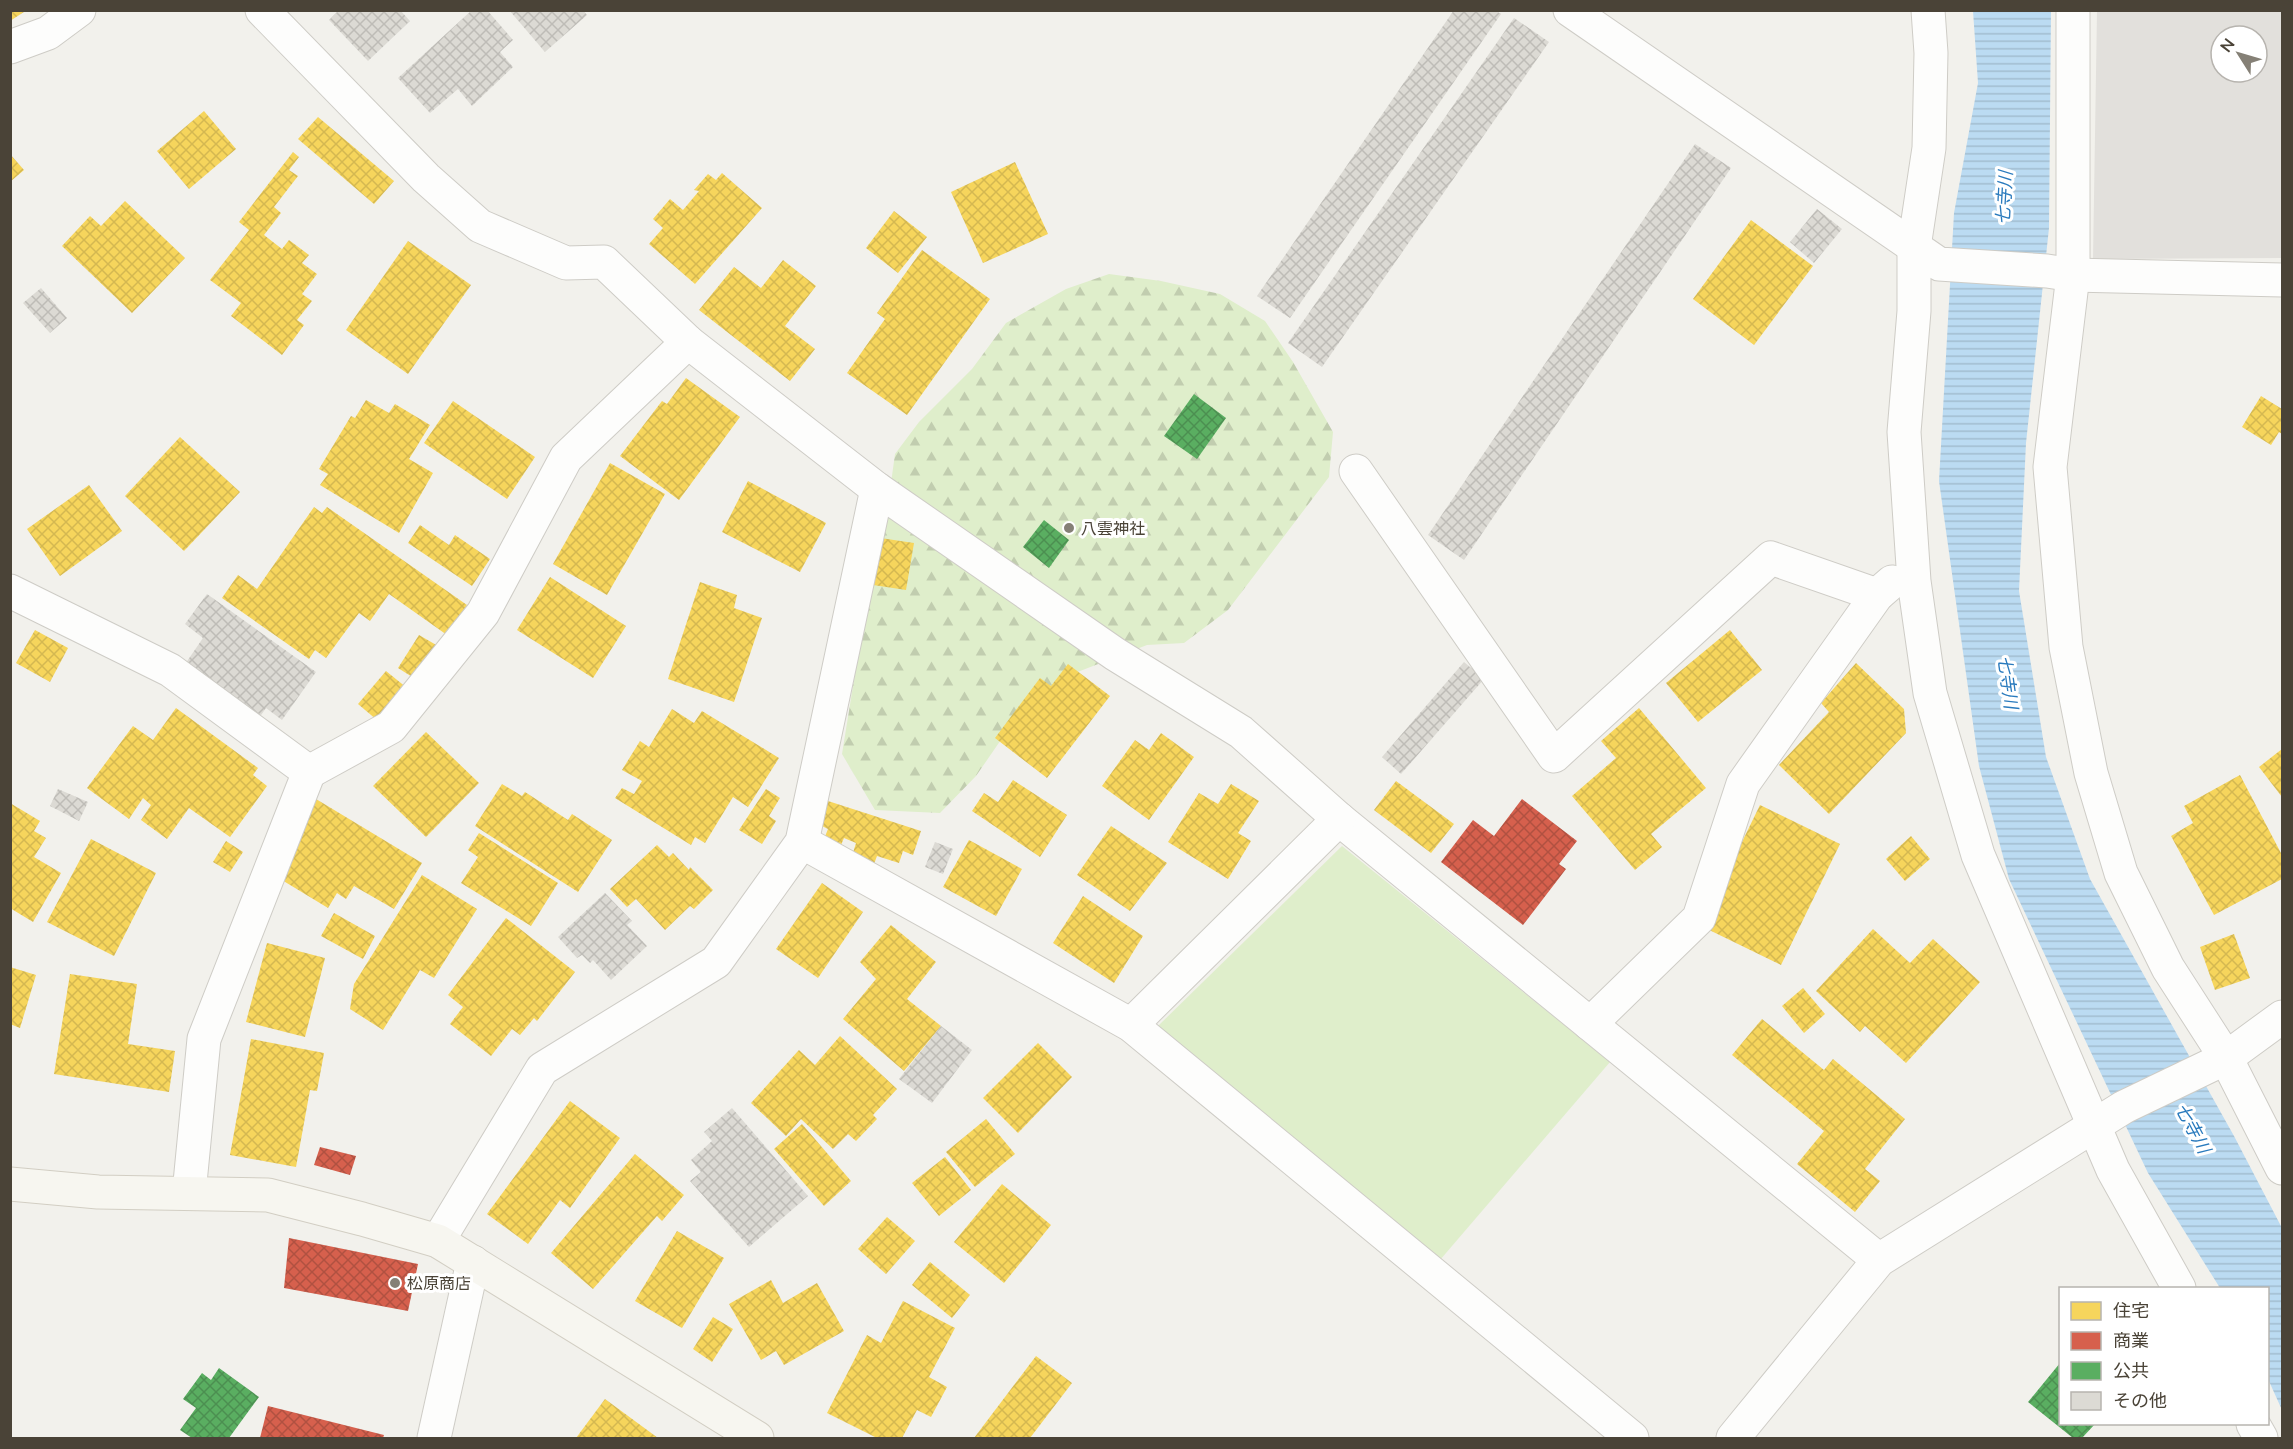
<svg xmlns="http://www.w3.org/2000/svg" width="2293" height="1449" viewBox="0 0 2293 1449" font-family="Mulish,'Noto Sans JP',sans-serif">
<defs>
<pattern id="forest-firs" width="22" height="20" patternUnits="userSpaceOnUse" patternTransform="scale(1.5)"><rect width="22" height="20" fill="#dfeecb"/><path d="M5 1l3.5 6h-7zM16 11l3.5 6h-7z" fill="#c1cdaf"/></pattern>
<pattern id="water-rules" width="6" height="5" patternUnits="userSpaceOnUse" patternTransform="scale(1.5)"><rect width="6" height="5" fill="#bbdbf2"/><path d="M0 2.5h6" fill="none" stroke="#a2bdd0"/></pattern>
<pattern id="homes-cross-hatch" width="8" height="8" patternUnits="userSpaceOnUse" patternTransform="scale(1.5)"><rect width="8" height="8" fill="#f6d55c"/><path d="M0 0l8 8M0 8l8-8" fill="none" stroke="#d4b851"/></pattern>
<pattern id="shops-cross-hatch" width="8" height="8" patternUnits="userSpaceOnUse" patternTransform="scale(1.5)"><rect width="8" height="8" fill="#d6604d"/><path d="M0 0l8 8M0 8l8-8" fill="none" stroke="#b05141"/></pattern>
<pattern id="public-cross-hatch" width="8" height="8" patternUnits="userSpaceOnUse" patternTransform="scale(1.5)"><rect width="8" height="8" fill="#5aae61"/><path d="M0 0l8 8M0 8l8-8" fill="none" stroke="#4c8f51"/></pattern>
<pattern id="building-cross-hatch" width="8" height="8" patternUnits="userSpaceOnUse" patternTransform="scale(1.5)"><rect width="8" height="8" fill="#dcdad4"/><path d="M0 0l8 8M0 8l8-8" fill="none" stroke="#bebcb7"/></pattern>
</defs>
<rect width="100%" height="100%" fill="#f2f1ec"/>
<polygon fill="#dfeecb" points="1342,846 1610,1062 1440,1260 1158,1026"/>
<polygon fill="url(#forest-firs)" points="1109,274 1161,281 1220,294 1265,321 1293,362 1333,432 1329,477 1228,610 1184,643 1147,645 1075,673 1005,734 976,776 940,813 875,810 842,754 864,618 883,541 895,454 919,422 972,369 1006,323 1066,289"/>
<path fill="#e2e0dc" fill-rule="evenodd" d="M2097,11H2282V258L2093,259ZM2221,36H2257V72H2221Z"/>
<polygon fill="url(#water-rules)" points="1973,11 2051,11 2049,228 2026,443 2019,591 2046,757 2090,879 2234,1136 2282,1228 2282,1410 2268,1379 2268,1288 2220,1288 2148,1173 2009,879 1979,766 1939,481 1954,213 1978,83"/>
<g fill="url(#homes-cross-hatch)">
<polygon points="10,10 27,10 10,21"/>
<polygon points="204,111 236,149 189,189 157,151"/>
<polygon points="318,117 394,181 374,204 298,139"/>
<polygon points="293,152 299,157 289,170 298,176 274,207 281,213 264,235 282,249 289,240 309,255 302,263 317,274 302,294 312,301 297,320 304,325 282,355 231,316 241,303 210,280 249,230 239,222"/>
<polygon points="10,154 24,170 10,182"/>
<polygon points="1015,162 1048,234 983,263 951,192"/>
<polygon points="722,173 762,208 695,284 649,244 663,228 653,219 670,199 683,210 699,191 694,190 708,174 716,180"/>
<polygon points="125,201 185,258 132,313 62,246 90,216 101,226"/>
<polygon points="894,211 927,237 898,273 866,248"/>
<polygon points="1751,220 1813,266 1754,345 1693,299"/>
<polygon points="408,241 471,285 408,374 346,330"/>
<polygon points="922,250 990,299 907,415 847,373 885,319 877,313"/>
<polygon points="783,260 816,286 785,326 815,349 790,381 699,310 734,267 761,288"/>
<polygon points="686,378 740,417 679,500 620,456 662,401 667,404"/>
<polygon points="2261,396 2282,409 2282,434 2279,432 2271,445 2242,427"/>
<polygon points="366,400 389,413 395,404 430,425 409,459 433,473 399,533 320,485 328,474 319,469 351,416 355,418"/>
<polygon points="453,401 535,457 507,499 424,443"/>
<polygon points="180,437 240,492 184,551 125,496"/>
<polygon points="610,463 665,494 607,595 553,564"/>
<polygon points="748,481 826,523 800,572 722,532"/>
<polygon points="89,485 122,531 60,576 27,529"/>
<polygon points="314,507 322,513 327,507 467,605 447,635 389,594 370,621 359,613 326,658 315,650 309,659 222,598 238,575 257,589"/>
<polygon points="420,525 449,545 455,535 490,559 472,586 408,543"/>
<polygon points="867,536 914,543 906,590 860,583"/>
<polygon points="550,577 626,626 593,678 517,630"/>
<polygon points="700,582 737,595 734,608 762,618 734,702 668,679"/>
<polygon points="35,630 68,648 50,682 16,663"/>
<polygon points="1730,630 1762,670 1698,722 1666,683"/>
<polygon points="419,635 438,646 417,680 398,668"/>
<polygon points="1856,663 1904,709 1906,733 1829,814 1779,765 1829,712 1821,703"/>
<polygon points="1068,664 1110,696 1047,778 995,738 1040,678 1051,686"/>
<polygon points="386,671 412,692 384,726 358,704"/>
<polygon points="176,708 258,768 253,775 267,786 230,837 189,808 167,839 141,820 151,805 143,798 129,819 87,788 133,726 153,740"/>
<polygon points="1639,708 1706,788 1651,834 1662,847 1635,870 1572,796 1616,758 1601,741"/>
<polygon points="672,709 694,723 702,711 779,758 748,807 733,797 705,843 695,837 691,845 615,798 622,788 634,794 642,781 622,770 640,741 649,747"/>
<polygon points="426,732 479,783 426,837 373,786"/>
<polygon points="1161,733 1194,757 1149,820 1102,786 1135,740 1149,750"/>
<polygon points="2282,749 2282,797 2259,767"/>
<polygon points="2240,775 2282,855 2282,879 2214,915 2171,836 2193,823 2184,806"/>
<polygon points="1013,780 1067,815 1040,857 972,811 984,793 998,802"/>
<polygon points="1396,781 1454,824 1431,853 1374,810"/>
<polygon points="502,784 522,796 525,792 568,820 572,814 612,840 578,892 475,826"/>
<polygon points="1231,784 1259,801 1238,833 1251,841 1228,879 1168,842 1199,793 1218,804"/>
<polygon points="766,789 780,798 769,816 776,821 762,844 739,830"/>
<polygon points="316,799 422,863 394,909 354,886 346,899 337,893 328,908 272,874"/>
<polygon points="828,801 921,831 913,855 903,851 899,863 877,856 874,864 852,856 856,843 844,838 841,845 824,839 828,829 820,825"/>
<polygon points="10,803 40,821 34,831 46,838 34,857 61,873 33,922 10,908"/>
<polygon points="1760,805 1840,844 1781,965 1701,926"/>
<polygon points="1111,826 1167,863 1130,911 1077,875"/>
<polygon points="479,833 558,883 531,926 461,883 478,857 468,850"/>
<polygon points="1911,836 1930,859 1905,881 1886,859"/>
<polygon points="91,839 156,873 114,956 47,922"/>
<polygon points="969,840 1022,869 996,916 943,887"/>
<polygon points="226,841 243,852 230,872 213,862"/>
<polygon points="657,845 669,857 673,853 689,870 690,867 713,890 694,909 690,906 665,930 636,899 627,907 610,889"/>
<polygon points="422,875 477,909 434,978 420,970 383,1030 350,1009 354,984"/>
<polygon points="822,883 863,912 818,978 776,949"/>
<polygon points="1083,896 1143,936 1114,983 1053,943"/>
<polygon points="334,913 375,936 363,959 321,936"/>
<polygon points="506,918 575,972 537,1021 534,1018 520,1035 512,1029 491,1056 450,1024 463,1007 448,995"/>
<polygon points="891,925 936,962 907,999 941,1026 904,1071 843,1019 876,979 860,962"/>
<polygon points="1873,929 1910,963 1933,939 1980,982 1906,1063 1865,1026 1860,1032 1816,991"/>
<polygon points="2234,934 2250,978 2215,990 2200,947"/>
<polygon points="267,943 325,958 305,1037 246,1022"/>
<polygon points="10,967 36,975 20,1028 10,1024"/>
<polygon points="70,974 137,984 128,1044 175,1051 169,1092 54,1074"/>
<polygon points="1803,988 1825,1014 1804,1033 1782,1006"/>
<polygon points="1762,1019 1824,1070 1833,1059 1905,1119 1865,1169 1880,1181 1855,1212 1797,1164 1824,1131 1732,1055"/>
<polygon points="840,1036 897,1089 873,1115 877,1119 856,1141 848,1134 833,1149 801,1119 786,1136 751,1103 799,1050 815,1065"/>
<polygon points="251,1039 324,1053 317,1091 310,1090 296,1167 230,1155"/>
<polygon points="1038,1043 1072,1077 1018,1133 983,1098"/>
<polygon points="570,1101 620,1138 570,1208 560,1200 528,1244 487,1214"/>
<polygon points="986,1119 1015,1154 975,1187 946,1152"/>
<polygon points="802,1124 851,1181 824,1206 774,1149"/>
<polygon points="635,1154 684,1195 662,1221 657,1216 593,1289 551,1253"/>
<polygon points="945,1157 971,1190 939,1216 912,1183"/>
<polygon points="1002,1184 1051,1225 1004,1283 954,1242"/>
<polygon points="887,1217 915,1241 886,1274 858,1249"/>
<polygon points="677,1231 724,1258 682,1328 635,1301"/>
<polygon points="930,1262 970,1295 952,1318 912,1285"/>
<polygon points="771,1280 783,1303 817,1283 844,1331 784,1365 776,1351 761,1360 729,1304"/>
<polygon points="903,1301 955,1328 929,1377 947,1387 931,1417 917,1410 902,1438 877,1438 827,1413 867,1335 881,1343"/>
<polygon points="713,1317 733,1329 712,1362 693,1349"/>
<polygon points="1036,1356 1072,1383 1030,1438 974,1438"/>
<polygon points="605,1399 658,1438 576,1438"/>
</g>
<g fill="url(#shops-cross-hatch)">
<polygon points="1522,799 1577,841 1559,864 1566,869 1523,925 1441,862 1473,820 1494,836"/>
<polygon points="320,1147 356,1156 350,1175 314,1165"/>
<polygon points="289,1238 418,1264 408,1311 284,1288"/>
<polygon points="268,1406 384,1435 383,1438 260,1438"/>
</g>
<g fill="url(#public-cross-hatch)">
<polygon points="1194,394 1226,418 1197,459 1164,436"/>
<polygon points="1044,520 1069,540 1049,568 1023,547"/>
<polygon points="2060,1363 2060,1424 2095,1424 2082,1438 2073,1438 2028,1402"/>
<polygon points="219,1368 259,1397 229,1438 192,1438 180,1430 196,1408 183,1399 202,1373 211,1380"/>
</g>
<g fill="url(#building-cross-hatch)">
<polygon points="339,10 400,10 410,21 368,61 329,20"/>
<polygon points="472,10 487,10 513,40 500,52 513,67 472,106 458,89 430,113 398,78"/>
<polygon points="509,10 583,10 587,15 545,52"/>
<polygon points="1454,10 1495,10 1501,14 1290,318 1257,296"/>
<polygon points="1514,18 1549,42 1322,367 1288,343"/>
<polygon points="1695,144 1731,168 1464,560 1428,535"/>
<polygon points="1817,209 1842,229 1814,263 1790,242"/>
<polygon points="41,288 67,318 50,333 23,303"/>
<polygon points="207,594 316,672 282,720 266,708 259,718 181,670 203,638 185,624"/>
<polygon points="1464,662 1484,679 1401,774 1382,757"/>
<polygon points="58,789 88,802 79,821 50,806"/>
<polygon points="935,842 953,849 943,874 925,867"/>
<polygon points="605,893 632,921 627,925 647,946 611,980 593,960 590,963 582,955 577,958 558,937"/>
<polygon points="941,1026 972,1050 932,1103 899,1079"/>
<polygon points="732,1108 808,1196 749,1247 690,1181 701,1172 691,1160 712,1141 704,1132"/>
</g>
<g fill="none" stroke-linecap="round" stroke-linejoin="round">
<defs>
<g id="street">
<polyline points="262,10 426,178 480,226 566,263 604,262 688,342 877,489 1115,654 1241,732 1339,819 1879,1260"/>
<polyline points="1570,10 1939,264 2047,271 2073,275 2282,280"/>
<polyline points="1928,10 1931,53 1929,148 1914,247 1914,311 1904,432 1914,581 1930,693 1978,855 2113,1170 2179,1288"/>
<polyline points="2073,10 2073,275 2050,467 2066,647 2091,773 2121,873 2168,968 2226,1058 2282,1168"/>
<polyline points="10,47 48,33 79,10"/>
<polyline points="1356,471 1554,756 1771,558 1877,595"/>
<polyline points="10,591 170,670 309,772 204,1039 189,1193"/>
<polyline points="309,772 391,727 483,613 566,458 688,342"/>
<polyline points="802,842 1131,1025 1632,1438"/>
<polyline points="1590,1024 1699,918 1743,784 1877,595 1892,582"/>
<polyline points="1131,1025 1339,819"/>
<polyline points="438,1241 542,1069 716,962 802,842 877,489"/>
<polyline points="2253,1424 2261,1438"/>
<polyline points="434,1438 473,1262"/>
<polyline points="1733,1438 1879,1260 2124,1107 2226,1058 2282,1017"/>
</g>
<polyline id="secondary" points="10,1184 98,1192 268,1195 362,1219 438,1241 757,1438"/>
</defs>
<use href="#street" stroke="#ceccc6" stroke-width="35"/>
<use href="#secondary" stroke="#d2cec3" stroke-width="35"/>
<use href="#street" stroke="#fdfdfc" stroke-width="33"/>
<use href="#secondary" stroke="#f7f6f0" stroke-width="33"/>
</g>
<g fill="#858076" stroke="#fff" stroke-width="2">
<circle cx="1069" cy="528" r="6"/>
<circle cx="395" cy="1283" r="6"/>
</g>
<g text-anchor="middle" dominant-baseline="central" stroke-width="6" stroke-linejoin="round" paint-order="stroke">
<g font-size="16" fill="#4a4337" stroke="#fff" text-anchor="start">
<text x="1081" y="528">八雲神社</text>
<text x="407" y="1283">松原商店</text>
</g>
<g font-size="18" font-style="italic" fill="#297abd" stroke="#fff">
<text transform="translate(2004 198) rotate(-87)">七寺川</text>
<text transform="translate(2008 682) rotate(82)">七寺川</text>
<text transform="translate(2193 1128) rotate(62)">七寺川</text>
</g>
</g>
<rect width="2293" height="1449" fill="none" stroke="#4a4337" stroke-width="24"/>
<rect x="2059" y="1287" width="210" height="138" fill="#ffffff" stroke="#b7b4af" stroke-width="1.5"/>
<rect x="2071" y="1302" width="30" height="18" fill="#f6d55c" stroke="#b7b4af" stroke-width="1.5"/>
<text x="2113" y="1317" font-size="18" fill="#4a4337">住宅</text>
<rect x="2071" y="1332" width="30" height="18" fill="#d6604d" stroke="#b7b4af" stroke-width="1.5"/>
<text x="2113" y="1347" font-size="18" fill="#4a4337">商業</text>
<rect x="2071" y="1362" width="30" height="18" fill="#5aae61" stroke="#b7b4af" stroke-width="1.5"/>
<text x="2113" y="1377" font-size="18" fill="#4a4337">公共</text>
<rect x="2071" y="1392" width="30" height="18" fill="#dcdad4" stroke="#b7b4af" stroke-width="1.5"/>
<text x="2113" y="1407" font-size="18" fill="#4a4337">その他</text>
<g transform="translate(2239 54) rotate(307)"><circle r="28" fill="#ffffff" stroke="#b7b4af" stroke-width="1.5"/>
<path d="M0-4.5L10 22L0 15L-10 22Z" fill="#858076"/>
<text y="-9" font-size="16" font-weight="bold" text-anchor="middle" fill="#4a4337">N</text>
</g>
</svg>
